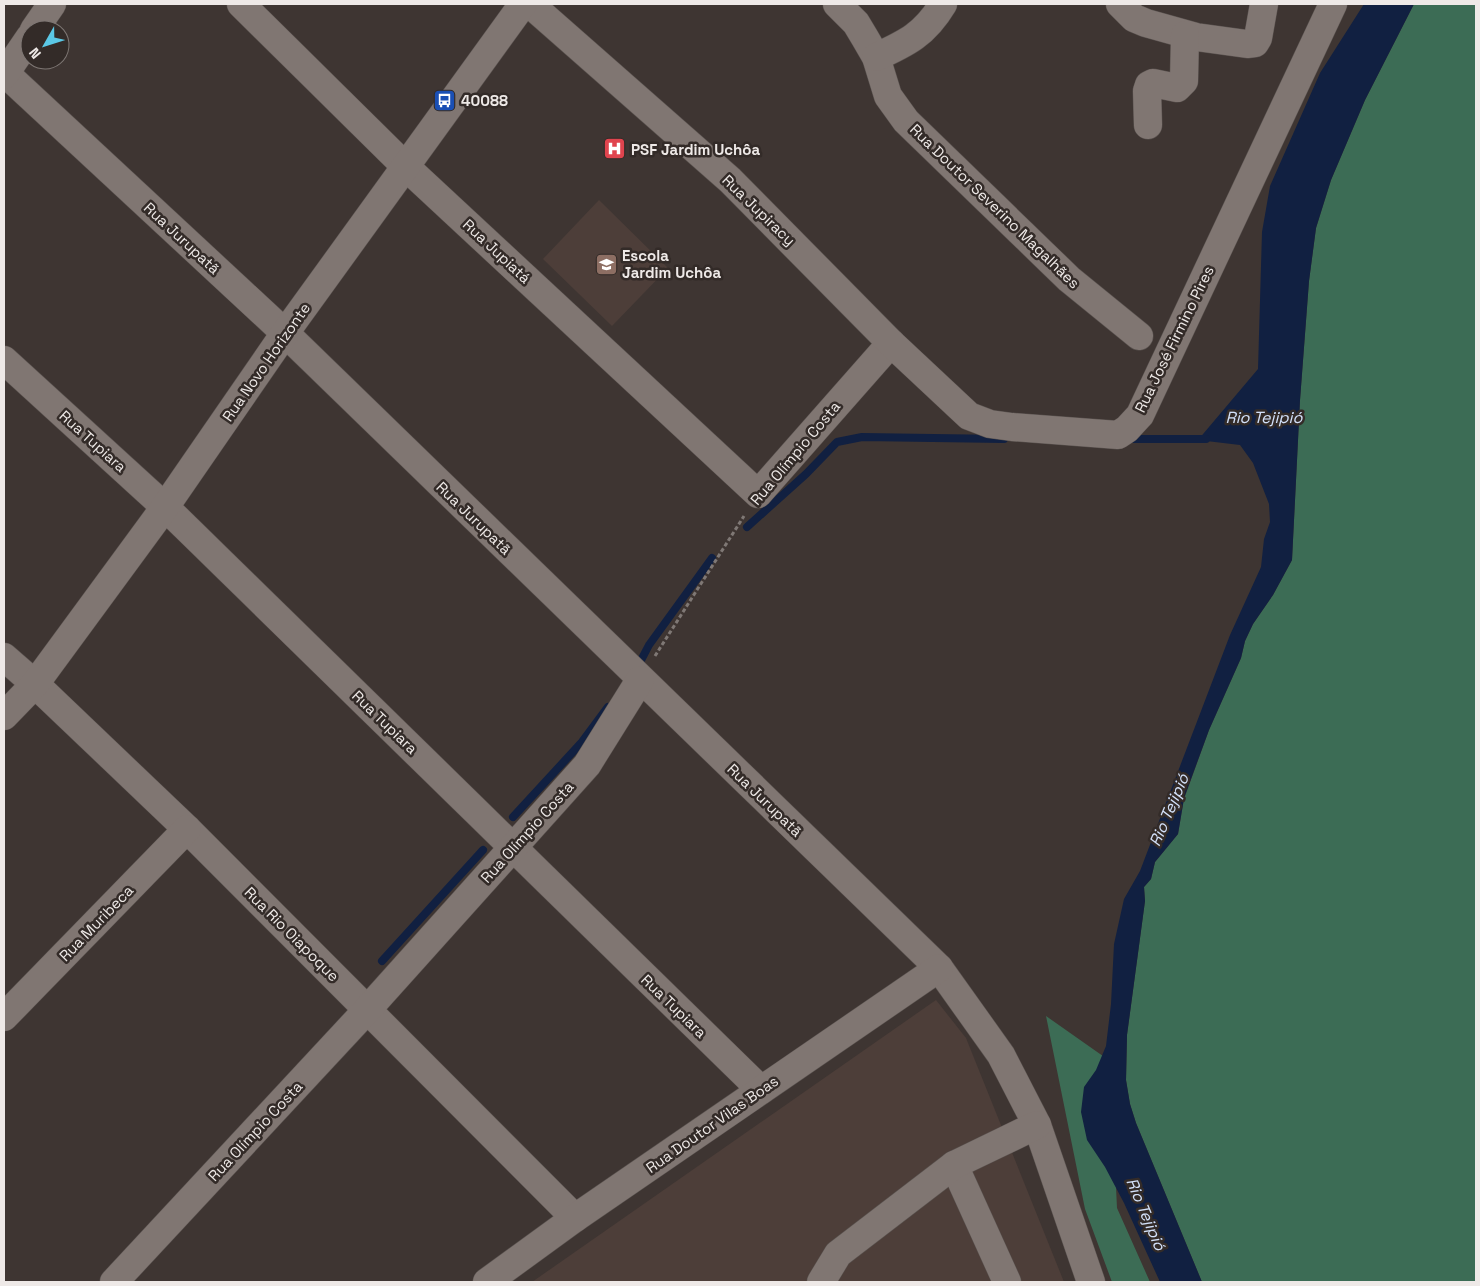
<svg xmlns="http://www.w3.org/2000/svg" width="1480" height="1286" viewBox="0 0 1480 1286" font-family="'Space Grotesk',sans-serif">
<rect width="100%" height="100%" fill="#3e3532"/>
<g fill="#4d3e39">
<polygon points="599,200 668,268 612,326 543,259"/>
<polygon points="936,1000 966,1038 1064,1282 532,1282"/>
</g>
<g fill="#3c6c55">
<polygon points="1414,4 1476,4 1476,1282 1202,1282 1136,1123 1130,1104 1126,1080 1127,1035 1145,901 1144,887 1151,879 1155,862 1178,834 1184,799 1209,730 1241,658 1245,641 1253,624 1273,595 1292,560 1300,400 1309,281 1316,228 1331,180 1365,100"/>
<polygon points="1046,1016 1110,1061 1117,1208 1150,1282 1112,1282 1085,1209"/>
</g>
<polygon fill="#112041" points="1364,4 1414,4 1365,100 1331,180 1316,228 1309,281 1300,400 1292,560 1273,595 1253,624 1245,641 1241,658 1209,730 1184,798 1178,834 1155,862 1151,879 1144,887 1145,901 1127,1035 1126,1080 1130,1104 1136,1123 1202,1282 1160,1282 1124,1203 1105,1167 1087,1140 1081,1112 1084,1087 1096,1070 1106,1046 1111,1004 1114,944 1124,899 1140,871 1230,635 1261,567 1264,539 1270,522 1269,504 1253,463 1240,445 1198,440 1258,369 1262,232 1270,186 1320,73"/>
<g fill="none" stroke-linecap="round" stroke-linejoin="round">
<g stroke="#112041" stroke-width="8">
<polyline points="1125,439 1206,439"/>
<polyline points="747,527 806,474 837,442 862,437 1004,439"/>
<polyline points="637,668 649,645 712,558"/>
<polyline points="513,817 582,742 608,707"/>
<polyline points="382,961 483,850"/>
</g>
<defs>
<g id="minor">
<polyline points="241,4 405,166 758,494 891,343"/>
<polyline points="530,4 730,180 891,343 969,416 990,424 1012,427 1118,435 1127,429 1140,415 1333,4"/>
<polyline points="837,4 856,23 865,38 876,57 888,96 906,121 1069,279 1139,336"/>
<polyline points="1120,4 1134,18 1146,23 1196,37 1247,44 1255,43 1258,38 1264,4"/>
<polyline points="34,30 52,4"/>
<path d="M876,57C907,43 925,34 943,4"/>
<polyline points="5,73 285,333 939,968 1001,1055 1037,1125 1091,1282"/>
<polyline points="4,75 30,37"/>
<polyline points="1148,125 1147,91 1149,85 1153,83 1177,88 1184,81 1185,35"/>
<polyline points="4,360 165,507 761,1090"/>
<polyline points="4,657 35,684 187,829 575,1218"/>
<polyline points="4,716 35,684 165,507 285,333 523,4"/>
<polyline points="4,1017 187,829"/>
<polyline points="954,1165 1007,1282"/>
<polyline points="114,1282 367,1010 587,765 640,680"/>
<polyline points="487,1282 575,1218 939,968"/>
<polyline points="821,1282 838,1254 954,1165 1037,1125"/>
</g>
</defs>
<use href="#minor" stroke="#59524f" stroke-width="29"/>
<polyline stroke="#7f7875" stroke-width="3" stroke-dasharray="4 2.5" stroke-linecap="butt" points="655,656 744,516"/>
<use href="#minor" stroke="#807672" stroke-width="28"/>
</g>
<defs>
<symbol id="bus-square" viewBox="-11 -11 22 22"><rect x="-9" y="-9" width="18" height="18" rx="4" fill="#1a4fb4" stroke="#332b28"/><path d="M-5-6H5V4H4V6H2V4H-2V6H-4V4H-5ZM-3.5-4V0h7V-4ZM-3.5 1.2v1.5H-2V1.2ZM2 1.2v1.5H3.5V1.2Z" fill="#fff"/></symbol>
<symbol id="hospital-square" viewBox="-11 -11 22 22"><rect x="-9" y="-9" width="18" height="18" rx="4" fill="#e0444e" stroke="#332b28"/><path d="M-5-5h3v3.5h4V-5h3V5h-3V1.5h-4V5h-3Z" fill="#fff"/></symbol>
<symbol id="school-square" viewBox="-11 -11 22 22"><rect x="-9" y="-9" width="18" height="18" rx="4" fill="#8d6e63" stroke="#332b28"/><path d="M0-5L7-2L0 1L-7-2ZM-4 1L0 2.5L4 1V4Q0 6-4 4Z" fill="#fff"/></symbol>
</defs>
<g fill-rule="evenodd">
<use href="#bus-square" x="432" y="88" width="25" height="25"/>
<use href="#hospital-square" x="602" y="136" width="25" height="25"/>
<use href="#school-square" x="594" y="252" width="25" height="25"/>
</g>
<g text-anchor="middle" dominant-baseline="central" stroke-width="5" stroke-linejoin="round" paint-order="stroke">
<g font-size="15" font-weight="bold" fill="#eee9e7" stroke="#332b28" text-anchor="start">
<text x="461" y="100">40088</text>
<text x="631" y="149">PSF Jardim Uchôa</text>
<text x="622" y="255">Escola<tspan x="622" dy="17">Jardim Uchôa</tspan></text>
</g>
<g font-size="15" fill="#eee9e7" stroke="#332b28">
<text transform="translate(995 206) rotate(44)">Rua Doutor Severino Magalhães</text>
<text transform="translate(759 210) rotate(44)">Rua Jupiracy</text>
<text transform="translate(182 238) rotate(43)">Rua Jurupatã</text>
<text transform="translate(497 251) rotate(43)">Rua Jupiatá</text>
<text transform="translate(1174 339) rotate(-64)">Rua José Firmino Pires</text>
<text transform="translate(266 362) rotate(-55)">Rua Novo Horizonte</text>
<text transform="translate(93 441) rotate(42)">Rua Tupiara</text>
<text transform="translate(795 453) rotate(-50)">Rua Olímpio Costa</text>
<text transform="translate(474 518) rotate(44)">Rua Jurupatã</text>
<text transform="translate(385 722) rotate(44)">Rua Tupiara</text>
<text transform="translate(765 800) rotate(44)">Rua Jurupatã</text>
<text transform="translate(527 832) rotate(-48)">Rua Olímpio Costa</text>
<text transform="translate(96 923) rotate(-46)">Rua Muribeca</text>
<text transform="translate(292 934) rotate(45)">Rua Rio Oiapoque</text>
<text transform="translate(674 1006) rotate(44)">Rua Tupiara</text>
<text transform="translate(712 1124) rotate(-35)">Rua Doutor Vilas Boas</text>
<text transform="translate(255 1131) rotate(-47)">Rua Olímpio Costa</text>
</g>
<g font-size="16" font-style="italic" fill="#d3e1fa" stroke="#332b28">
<text x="1264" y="417">Rio Tejipió</text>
<text transform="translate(1169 810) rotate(-67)">Rio Tejipió</text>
<text transform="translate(1146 1214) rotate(67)">Rio Tejipió</text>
</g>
</g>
<rect width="1480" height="1286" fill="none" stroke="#eee9e7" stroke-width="10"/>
<g transform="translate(45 45) rotate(231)"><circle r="24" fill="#332b28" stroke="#7e7774"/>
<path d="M0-4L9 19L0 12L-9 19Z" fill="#5bc8e6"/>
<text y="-8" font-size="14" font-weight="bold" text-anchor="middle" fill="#eee9e7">N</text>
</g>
</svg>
